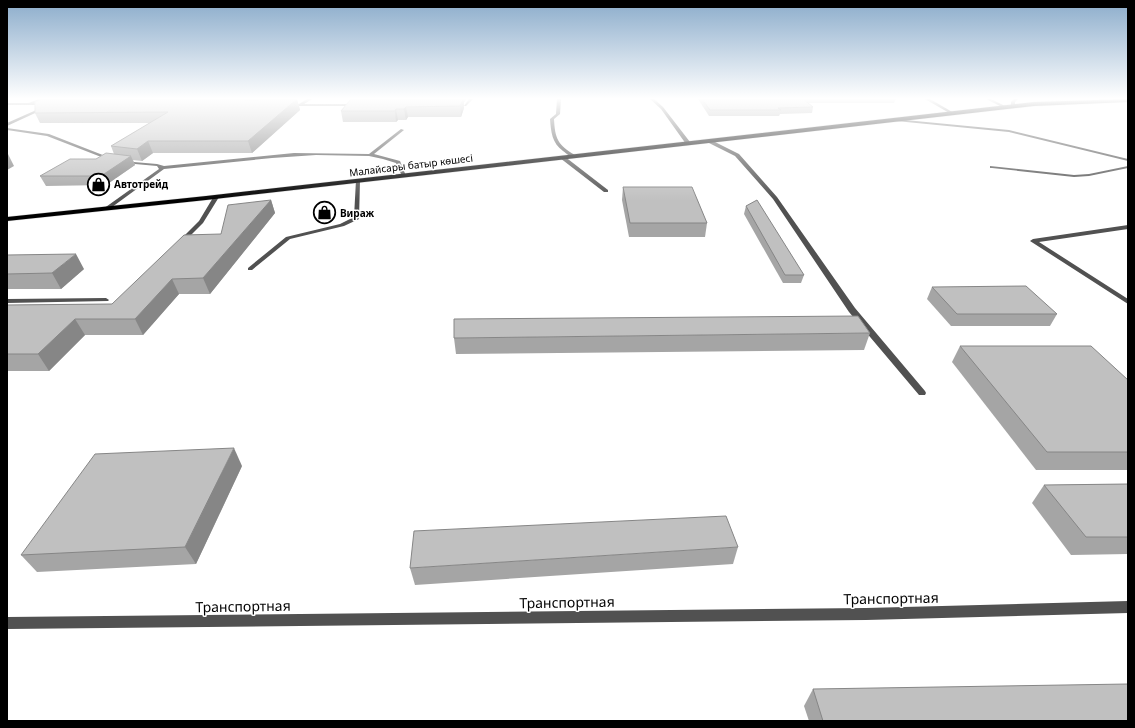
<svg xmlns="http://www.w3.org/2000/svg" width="1135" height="728" viewBox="0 0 1135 728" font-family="'Noto Sans',sans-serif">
<rect width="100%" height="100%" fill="#fff"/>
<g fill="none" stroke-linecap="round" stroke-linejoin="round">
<defs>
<polygon id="trunk" points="1128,99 1128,102 1034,106 206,200 7,221 7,217 206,196 1034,102"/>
</defs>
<use href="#trunk" stroke="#dbdbdb" stroke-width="1"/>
<g fill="#515151" fill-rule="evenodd">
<polygon points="39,99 45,99 29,105 26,104"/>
<polygon points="307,99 312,99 301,106 299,106 299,104"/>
<polygon points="469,99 473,99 466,106 464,106"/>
<path d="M557,99H561L560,114L554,119C555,139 558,145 575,155V157C570,157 567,154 563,151C552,143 551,132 550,119L556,114Z"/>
<polygon points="650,99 654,99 663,107 690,142 690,144 686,144 661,109"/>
<polygon points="925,99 930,99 954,113 951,114"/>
<polygon points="986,99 991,99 1007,107 1004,108"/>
<polygon points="1014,99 1018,99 1015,102 1015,106 1013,107 1011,106 1011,102"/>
<polygon points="43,107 46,108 7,126 7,123"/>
<polygon points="7,128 49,134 113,159 109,160 47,136 7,130"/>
<polygon points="401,129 404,130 374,154 400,161 406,176 406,177 402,176 396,163 383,159 369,156 316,155 272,158 164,169 108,210 103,209 159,169 157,166 124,163 122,163 122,161 157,164 164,166 294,153 369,154"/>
<polygon points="707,140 711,140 739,154 777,197 855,308 925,391 926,393 925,395 919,395 849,312 773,199 735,156 707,142"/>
<polygon points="560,156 564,156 608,190 608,192 604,192 560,158"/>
<polygon points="990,166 1074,175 1089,174 1128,166 1128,168 1089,176 1074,177 992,168 990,168"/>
<polygon points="356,180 360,181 359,219 344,226 290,239 252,270 248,270 248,268 286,237 340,224 354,217"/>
<polygon points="214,196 219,197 203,223 183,243 179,243 179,241 199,221"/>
<polygon points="1128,225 1128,229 1039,242 1128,299 1128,304 1030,241 1033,239"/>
<polygon points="106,298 109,300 108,301 7,303 7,299"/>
</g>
<g fill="#515151" fill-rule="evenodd">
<polygon points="7,103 44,103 46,104 44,105 7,105"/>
<polygon points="288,104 356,104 358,105 356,106 287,106"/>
<polygon points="895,119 1009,130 1128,159 1128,161 1009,132 896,121"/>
<polygon points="1128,601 1128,613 866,620 7,629 7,617 866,608"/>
</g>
<use href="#trunk" fill="#000" fill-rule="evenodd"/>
</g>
<g fill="#a5a5a5">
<polygon points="41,99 297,99 300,110 252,153 153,153 142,161 133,160 135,165 106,185 46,186 40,176 114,154 111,146 150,123 40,123 35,113"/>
<polygon points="351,99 466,99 465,102 464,102 464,108 461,117 408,117 406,120 398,120 396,122 343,122 341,111"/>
<polygon points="698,99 896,99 894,103 808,103 813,107 812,113 780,114 779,116 709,116"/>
<polygon points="623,187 707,223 705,237 629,237 622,200"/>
<polygon points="271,200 275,213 210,294 179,294 143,335 85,335 49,371 7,371 7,305 112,304 221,234"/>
<polygon points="746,206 804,275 801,283 783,283 744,214"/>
<polygon points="7,255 84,269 61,289 7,289"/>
<polygon points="932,287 1057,314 1050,326 951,326 927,299"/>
<polygon points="870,333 864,350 456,354 454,338"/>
<polygon points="960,346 1128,380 1128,470 1036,470 952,362"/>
<polygon points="242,466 196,564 37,572 21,555"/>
<polygon points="1128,484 1128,554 1071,555 1032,503 1044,485"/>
<polygon points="738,547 733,564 415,585 410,568"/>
<polygon points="813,689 1128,721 809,721 804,706"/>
</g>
<g fill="#868686">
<polygon points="297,99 300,110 252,153 248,141"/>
<polygon points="463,99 464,99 464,108 461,117 460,106"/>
<polygon points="406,107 408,117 406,120 404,109"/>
<polygon points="396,109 398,120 396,122 395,111"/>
<polygon points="148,141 153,153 142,161 137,149"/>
<polygon points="8,154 14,166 7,170 7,155"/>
<polygon points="131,156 135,165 106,185 101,176"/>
<polygon points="271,200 275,213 210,294 203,278"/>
<polygon points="76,254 84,269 61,289 52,273"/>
<polygon points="172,279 179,294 143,335 135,319"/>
<polygon points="75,319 85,335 49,371 38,354"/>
<polygon points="234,448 242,466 196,564 185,547"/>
</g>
<g fill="#c0c0c0" stroke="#868686">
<polygon points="41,99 246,99 245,100 297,99 248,141 148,141 137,149 111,146 168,112 35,113 35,102"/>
<polygon points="351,99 463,99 460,106 406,107 404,109 396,109 395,111 341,111"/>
<polygon points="702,99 803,99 813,107 778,108 781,110 710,110"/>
<polygon points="106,153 131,156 101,176 40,176 70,159 96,159"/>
<polygon points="623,187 692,187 707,223 630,223"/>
<polygon points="271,200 203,278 172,279 135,319 75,319 38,354 7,354 7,305 112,304 184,235 221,234 228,205"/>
<polygon points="757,200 804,275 785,275 746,206"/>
<polygon points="76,254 52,273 7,274 7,255"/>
<polygon points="1026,286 1057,314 957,314 932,287"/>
<polygon points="858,316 870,333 454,338 454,319"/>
<polygon points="960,346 1091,346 1128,380 1128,452 1047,452"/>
<polygon points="234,448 185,547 21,555 95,454"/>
<polygon points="1128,484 1128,537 1086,537 1044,485"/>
<polygon points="726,516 738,547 410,568 414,531"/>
<polygon points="1128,684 1128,721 823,721 813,689"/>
</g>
<linearGradient id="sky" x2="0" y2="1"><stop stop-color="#8baccb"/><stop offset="0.49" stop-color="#fff"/><stop offset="1" stop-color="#fff" stop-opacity="0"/></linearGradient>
<rect width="1135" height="201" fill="url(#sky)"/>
<defs>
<symbol id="shop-ring" viewBox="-11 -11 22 22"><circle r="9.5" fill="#fff" stroke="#000" stroke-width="1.5"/><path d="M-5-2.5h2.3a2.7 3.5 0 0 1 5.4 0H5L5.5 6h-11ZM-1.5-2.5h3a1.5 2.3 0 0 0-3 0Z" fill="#000"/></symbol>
</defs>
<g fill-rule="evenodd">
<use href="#shop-ring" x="86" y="172" width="25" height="25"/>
<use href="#shop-ring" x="312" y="200" width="25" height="25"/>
</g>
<g text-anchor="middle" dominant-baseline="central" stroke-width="3" stroke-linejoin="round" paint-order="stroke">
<g font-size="10" fill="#000" stroke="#fff">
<text transform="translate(411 165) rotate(-7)">Малайсары батыр көшесі</text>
</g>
<g font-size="10" font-weight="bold" fill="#000" stroke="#fff" text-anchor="start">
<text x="114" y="184">Автотрейд</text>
<text x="340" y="213">Вираж</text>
</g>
<g font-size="14" fill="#000" stroke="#fff">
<text transform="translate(891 598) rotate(-1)">Транспортная</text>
<text transform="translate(567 602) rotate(-1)">Транспортная</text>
<text transform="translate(243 606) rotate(-1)">Транспортная</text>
</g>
</g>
<rect width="1135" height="728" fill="none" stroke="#000000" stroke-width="16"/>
</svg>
